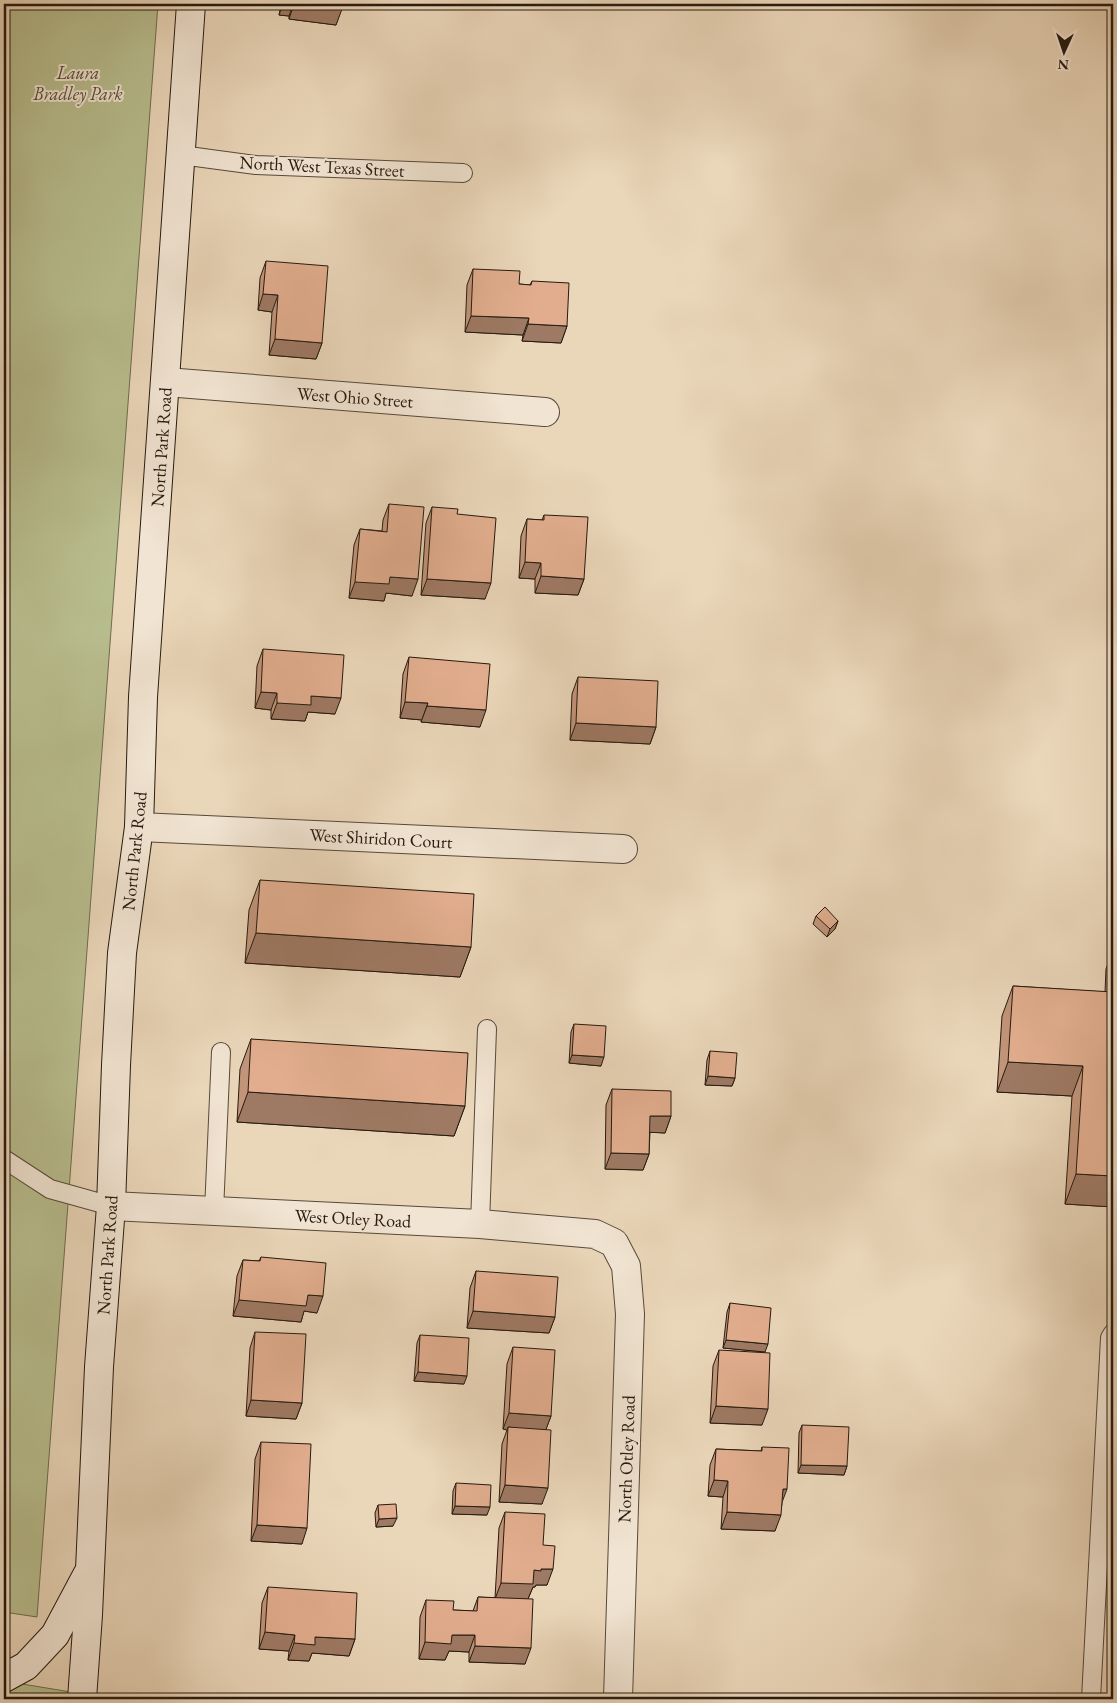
<svg xmlns="http://www.w3.org/2000/svg" width="1117" height="1703" viewBox="0 0 1117 1703" font-family="'EB Garamond',serif">
<rect width="100%" height="100%" fill="#ead6b9"/>
<filter id="stains"><feTurbulence type="fractalNoise" baseFrequency=".004" numOctaves="4"/><feColorMatrix values="0 0 0 0 .2 0 0 0 0 .09 0 0 0 0 .02 0 0 0 .5 -.17"/></filter>
<radialGradient id="worn" r=".72"><stop offset=".6" stop-color="#630" stop-opacity="0"/><stop offset="1" stop-color="#630" stop-opacity=".3"/></radialGradient>
<g fill="#b8bd8e" stroke="#6f6c4f">
<polygon points="4,4 158,4 37,1617 4,1612"/>
<polygon points="4,1681 83,1694 139,1699 4,1699"/>
</g>
<g fill="none" stroke-linecap="round" stroke-linejoin="round">
<defs>
<g id="lane">
<polyline points="181,155 256,165 463,173"/>
<polyline points="4,1159 50,1189 111,1206"/>
<polyline points="214,1211 221,1052"/>
<polyline points="480,1224 487,1029"/>
<polyline points="1091,1699 1110,1338 1113,1333"/>
</g>
<g id="street">
<polyline points="166,382 545,412"/>
<polyline points="139,827 623,849"/>
<polyline points="111,1206 480,1224 595,1234 614,1243 626,1266 630,1314 618,1699"/>
</g>
<g id="secondary">
<polyline points="4,1678 26,1666 55,1635 87,1575"/>
<polyline points="82,1699 88,1615 99,1367 111,1206 116,1065 122,953 139,827 143,697 191,4"/>
</g>
</defs>
<use href="#lane" stroke="#57493a" stroke-width="20"/>
<use href="#street" stroke="#57493a" stroke-width="30"/>
<use href="#secondary" stroke="#261a10" stroke-width="30"/>
<use href="#lane" stroke="#f1e4d2" stroke-width="18"/>
<use href="#street" stroke="#f1e4d2" stroke-width="28"/>
<use href="#secondary" stroke="#f1e4d2" stroke-width="28"/>
</g>
<g fill="#c2957a" stroke="#261a10">
<polygon points="281,4 343,4 336,25 289,19 289,16 279,15"/>
<polygon points="266,261 322,343 316,359 269,355 272,312 258,310 260,278"/>
<polygon points="473,269 519,284 530,285 532,281 567,326 561,343 522,341 523,335 465,332 467,285"/>
<polygon points="389,504 412,596 386,593 384,601 349,598 354,545 360,529 382,531 383,520"/>
<polygon points="432,507 457,514 485,599 421,595 426,523"/>
<polygon points="544,515 584,579 578,595 535,593 535,579 519,578 521,536 527,519 542,520"/>
<polygon points="263,649 335,714 308,712 305,721 271,719 271,710 255,708 257,666"/>
<polygon points="409,657 480,727 421,722 422,720 400,718 403,674"/>
<polygon points="578,677 656,727 650,744 570,740 572,694"/>
<polygon points="260,880 471,947 460,977 245,963 249,910"/>
<polygon points="816,916 838,921 835,929 827,937 813,924"/>
<polygon points="1113,951 1113,1207 1065,1204 1072,1096 997,1092 1002,1016 1013,986 1105,992 1106,969"/>
<polygon points="574,1024 601,1066 569,1063 571,1032"/>
<polygon points="251,1039 465,1106 454,1136 237,1122 240,1069"/>
<polygon points="710,1051 735,1078 732,1086 705,1085 707,1060"/>
<polygon points="612,1089 671,1116 665,1133 650,1132 649,1154 643,1170 605,1169 606,1105"/>
<polygon points="261,1257 317,1313 304,1311 301,1322 233,1316 237,1276 243,1260 259,1261"/>
<polygon points="476,1271 555,1317 549,1333 467,1328 470,1288"/>
<polygon points="730,1303 765,1352 723,1348 727,1312"/>
<polygon points="255,1332 302,1403 296,1419 246,1416 250,1348"/>
<polygon points="420,1335 464,1384 414,1381 417,1343"/>
<polygon points="513,1347 551,1416 546,1429 542,1504 499,1502 502,1444 507,1430 503,1429 507,1364"/>
<polygon points="719,1350 762,1425 710,1423 713,1366"/>
<polygon points="802,1425 847,1466 844,1475 798,1473 799,1433"/>
<polygon points="261,1442 302,1544 251,1541 255,1459"/>
<polygon points="762,1447 782,1504 775,1531 721,1529 723,1497 708,1496 710,1465 716,1449 761,1451"/>
<polygon points="456,1483 487,1515 452,1514 453,1491"/>
<polygon points="378,1505 393,1526 376,1527 375,1513"/>
<polygon points="505,1512 543,1545 547,1585 536,1585 535,1587 533,1587 528,1599 525,1664 469,1662 469,1652 449,1651 445,1660 419,1659 420,1617 426,1600 453,1610 473,1611 478,1597 495,1598 499,1528"/>
<polygon points="268,1587 355,1639 349,1656 312,1653 309,1661 288,1660 289,1651 259,1649 262,1603"/>
</g>
<g fill="#9e7963" stroke="#261a10">
<polygon points="283,4 293,4 289,16 279,15"/>
<polygon points="294,4 300,4 342,9 336,25 289,19"/>
<polygon points="263,294 278,295 272,312 258,310"/>
<polygon points="471,316 529,318 523,335 465,332"/>
<polygon points="528,324 567,326 561,343 522,341"/>
<polygon points="275,339 322,343 316,359 269,355"/>
<polygon points="525,562 541,563 535,579 519,578"/>
<polygon points="541,576 584,579 578,595 535,593"/>
<polygon points="390,577 418,579 412,596 386,593 384,601 349,598 355,582"/>
<polygon points="427,579 491,583 485,599 421,595"/>
<polygon points="261,692 277,693 271,710 255,708"/>
<polygon points="311,696 341,698 335,714 308,712 305,721 271,719 277,703"/>
<polygon points="405,702 428,703 422,720 400,718"/>
<polygon points="427,706 486,710 480,727 421,722"/>
<polygon points="576,723 656,727 650,744 570,740"/>
<polygon points="838,921 835,929 827,937 830,929"/>
<polygon points="256,933 471,947 460,977 245,963"/>
<polygon points="572,1055 604,1057 601,1066 569,1063"/>
<polygon points="1008,1062 1083,1066 1072,1096 997,1092"/>
<polygon points="708,1076 735,1078 732,1086 705,1085"/>
<polygon points="248,1092 465,1106 454,1136 237,1122"/>
<polygon points="650,1116 671,1116 665,1133 644,1132"/>
<polygon points="611,1153 649,1154 643,1170 605,1169"/>
<polygon points="1076,1174 1113,1176 1113,1207 1065,1204"/>
<polygon points="308,1295 323,1296 317,1313 304,1311 301,1322 233,1316 239,1300"/>
<polygon points="473,1311 555,1317 549,1333 467,1328"/>
<polygon points="726,1340 768,1344 765,1352 723,1348"/>
<polygon points="418,1372 467,1376 464,1384 414,1381"/>
<polygon points="251,1400 302,1403 296,1419 246,1416"/>
<polygon points="716,1406 768,1409 762,1425 710,1423"/>
<polygon points="509,1413 551,1416 545,1432 508,1427 507,1430 503,1429"/>
<polygon points="801,1465 847,1466 844,1475 798,1473"/>
<polygon points="714,1480 728,1481 723,1497 708,1496"/>
<polygon points="505,1485 548,1488 542,1504 499,1502"/>
<polygon points="783,1489 787,1489 781,1505"/>
<polygon points="455,1506 490,1507 487,1515 452,1514"/>
<polygon points="727,1512 781,1515 775,1531 721,1529"/>
<polygon points="397,1518 393,1526 376,1527 379,1519"/>
<polygon points="257,1525 307,1528 302,1544 251,1541"/>
<polygon points="541,1569 553,1569 547,1585 536,1585 535,1587 533,1587 527,1601 495,1599 501,1583 534,1570"/>
<polygon points="265,1632 295,1635 289,1651 259,1649"/>
<polygon points="452,1635 475,1635 469,1652 449,1651 445,1660 419,1659 425,1642"/>
<polygon points="315,1637 355,1639 349,1656 312,1653 309,1661 288,1660 294,1643"/>
<polygon points="475,1646 531,1648 525,1664 469,1662"/>
</g>
<g fill="#e1ad8e" stroke="#261a10">
<polygon points="300,4 343,4 342,9"/>
<polygon points="266,261 328,266 322,343 275,339 278,295 263,294"/>
<polygon points="473,269 520,271 519,284 531,285 532,281 569,283 567,326 528,324 529,318 471,316"/>
<polygon points="389,504 424,507 418,579 390,577 389,584 355,582 360,529 387,532"/>
<polygon points="432,507 458,509 457,514 496,518 491,583 427,579"/>
<polygon points="544,515 588,517 584,579 541,576 541,563 525,562 527,519 544,520"/>
<polygon points="263,649 344,655 341,698 311,696 311,705 277,703 277,693 261,692"/>
<polygon points="409,657 490,664 486,710 427,706 428,703 405,702"/>
<polygon points="578,677 658,681 656,727 576,723"/>
<polygon points="260,880 474,894 471,947 256,933"/>
<polygon points="825,907 838,921 830,929 816,916"/>
<polygon points="1013,986 1113,992 1113,1176 1076,1174 1083,1066 1008,1062"/>
<polygon points="574,1024 606,1026 604,1057 572,1055"/>
<polygon points="251,1039 468,1053 465,1106 248,1092"/>
<polygon points="710,1051 737,1053 735,1078 708,1076"/>
<polygon points="612,1089 671,1091 671,1116 650,1116 649,1154 611,1153"/>
<polygon points="261,1257 326,1263 323,1296 308,1295 306,1306 239,1300 243,1260 260,1261"/>
<polygon points="476,1271 558,1277 555,1317 473,1311"/>
<polygon points="730,1303 771,1308 768,1344 726,1340"/>
<polygon points="255,1332 306,1334 302,1403 251,1400"/>
<polygon points="420,1335 469,1338 467,1376 418,1372"/>
<polygon points="513,1347 555,1350 551,1416 509,1413"/>
<polygon points="719,1350 770,1353 768,1409 716,1406"/>
<polygon points="802,1425 849,1427 847,1466 801,1465"/>
<polygon points="508,1427 551,1430 548,1488 505,1485"/>
<polygon points="261,1442 311,1444 307,1528 257,1525"/>
<polygon points="762,1447 789,1448 787,1489 783,1489 781,1515 727,1512 728,1481 714,1480 716,1449 762,1451"/>
<polygon points="456,1483 491,1485 490,1507 455,1506"/>
<polygon points="396,1504 397,1518 379,1519 378,1505"/>
<polygon points="505,1512 545,1514 543,1545 555,1546 553,1569 541,1569 541,1571 534,1570 533,1584 501,1583"/>
<polygon points="268,1587 357,1593 355,1639 315,1637 315,1645 294,1643 295,1635 265,1632"/>
<polygon points="478,1597 533,1599 531,1648 475,1646 475,1635 452,1635 451,1644 425,1642 426,1600 454,1601 453,1610 477,1611"/>
</g>
<g text-anchor="middle" dominant-baseline="central" stroke-width="4" stroke-linejoin="round" paint-order="stroke">
<g font-size="18" font-style="italic" fill="#524b36" stroke="#f1e4d2">
<text x="78" y="72">Laura<tspan x="78" dy="21">Bradley Park</tspan></text>
</g>
<g font-size="18" fill="#261a10" stroke="#f1e4d2">
<text transform="translate(322 166) rotate(3)">North West Texas Street</text>
<text transform="translate(355 397) rotate(4)">West Ohio Street</text>
<text transform="translate(161 447) rotate(-86)">North Park Road</text>
<text transform="translate(381 838) rotate(3)">West Shiridon Court</text>
<text transform="translate(134 851) rotate(-84)">North Park Road</text>
<text transform="translate(353 1218) rotate(3)">West Otley Road</text>
<text transform="translate(107 1255) rotate(-86)">North Park Road</text>
<text transform="translate(626 1459) rotate(-88)">North Otley Road</text>
</g>
</g>
<rect width="1117" height="1703" fill="none" stroke="#ead6b9" stroke-width="20"/>
<rect x="5" y="5" width="1107" height="1693" fill="none" stroke="#261a10" stroke-width="2.5"/>
<rect x="10" y="10" width="1097" height="1683" fill="none" stroke="#261a10"/>
<g transform="translate(1064 52) rotate(183)" stroke="#f1e4d2" stroke-width="4" paint-order="stroke">
<path d="M0-4L9 19L0 12L-9 19Z" fill="#261a10"/>
<text y="-8" font-size="14" font-weight="bold" text-anchor="middle" fill="#261a10">N</text>
</g>
<rect width="100%" height="100%" filter="url(#stains)"/>
<rect width="100%" height="100%" fill="url(#worn)"/>
</svg>
